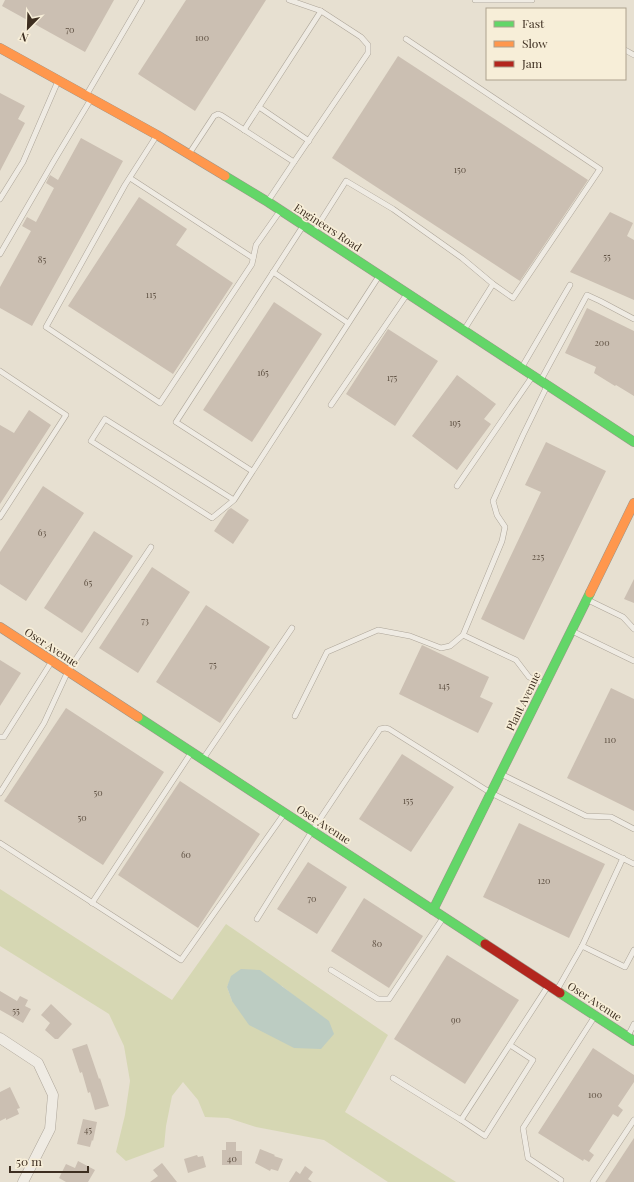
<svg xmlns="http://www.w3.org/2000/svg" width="634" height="1182" viewBox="0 0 634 1182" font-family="'Playfair Display',serif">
<rect width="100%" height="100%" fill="#e7e0d1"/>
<path fill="#d6d7b3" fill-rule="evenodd" d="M0,889L172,1000L226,924L388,1035L345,1112L456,1182H388L324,1140L256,1127L228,1118L205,1117L198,1100L183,1082L172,1096L166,1126L164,1147L126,1161L116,1152L125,1115L130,1081L124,1046L109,1014L0,946ZM232,976L282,986L305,1005L232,1001L227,987Z"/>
<polygon fill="#bcccc2" points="241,969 260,970 329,1021 334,1034 321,1049 294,1048 249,1025 232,1001 227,987 231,976"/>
<g fill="#cbbfb2">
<polygon points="5,0 114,0 85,52 2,6"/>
<polygon points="186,0 266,0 195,111 138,74"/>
<polygon points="398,56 588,180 520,281 332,158"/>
<polygon points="0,93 25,106 18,119 25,123 0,171"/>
<polygon points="81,138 123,161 32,326 0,308 0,287 31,231 22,226 27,217 36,222 54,188 46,183 50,175 58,180"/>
<polygon points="139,197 187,229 176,245 233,283 173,374 68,306"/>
<polygon points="610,212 633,223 627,236 634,240 634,300 570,272"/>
<polygon points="274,302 322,334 252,442 203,410"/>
<polygon points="587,308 634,331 634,396 616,385 615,386 594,373 596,367 565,353"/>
<polygon points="388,329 438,361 395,426 346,394"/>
<polygon points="457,375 496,404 484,419 491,424 457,470 412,436"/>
<polygon points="29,410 51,425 0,504 0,425 14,433"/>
<polygon points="546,442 606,471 524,640 481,619 541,492 525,485"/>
<polygon points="43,486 84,513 26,601 0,584 0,552"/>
<polygon points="231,508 249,520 233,544 214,531 228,510"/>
<polygon points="94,531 133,556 82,633 44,608"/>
<polygon points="152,567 190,592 138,673 99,648"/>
<polygon points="634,579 634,603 624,599"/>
<polygon points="206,605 270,647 220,723 156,682"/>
<polygon points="422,645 489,677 480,697 493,703 478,733 399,694"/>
<polygon points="0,660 21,673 0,706"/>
<polygon points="611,688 634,699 634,811 567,778"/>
<polygon points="66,708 164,772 103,865 4,801"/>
<polygon points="402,754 454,787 411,852 359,819"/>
<polygon points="180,781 260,834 198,928 118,875"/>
<polygon points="519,823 605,864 569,938 483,897"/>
<polygon points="308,862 347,887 317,934 277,909"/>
<polygon points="364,898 423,936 389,988 331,951"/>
<polygon points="447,955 519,1000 465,1084 394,1039"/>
<polygon points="0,991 17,1001 20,996 28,1000 25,1006 31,1009 23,1023 0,1010"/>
<polygon points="51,1004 72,1024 58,1039 55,1039 45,1030 50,1023 41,1015"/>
<polygon points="87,1044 99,1079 100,1078 109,1106 95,1110 90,1092 88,1093 82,1072 80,1073 72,1049"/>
<polygon points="593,1048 634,1075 634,1082 618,1106 623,1110 618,1117 613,1114 589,1151 594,1155 589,1162 584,1159 583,1161 538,1133"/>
<polygon points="10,1087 20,1108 17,1109 19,1114 6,1120 6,1118 0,1121 0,1092"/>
<polygon points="83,1119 97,1122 93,1141 92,1140 90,1147 77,1144"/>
<polygon points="634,1138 634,1182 605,1182"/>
<polygon points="226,1142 236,1142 236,1151 242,1151 242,1165 222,1165 222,1150 226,1150"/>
<polygon points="260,1149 275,1155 274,1156 283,1159 278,1171 271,1169 270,1171 255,1163"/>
<polygon points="197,1155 198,1157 203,1156 206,1167 188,1173 184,1159"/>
<polygon points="78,1161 95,1170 88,1182 66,1182 59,1178 66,1164 75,1168"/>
<polygon points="162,1163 177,1182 150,1182 158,1176 153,1170"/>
<polygon points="305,1166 313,1172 308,1179 312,1182 289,1182 296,1171 300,1174"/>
</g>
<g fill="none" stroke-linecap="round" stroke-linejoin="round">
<defs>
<g id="lane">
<polyline points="289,0 321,11 361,37 368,45 368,53 294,162"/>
<polyline points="475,0 532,0"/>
<polyline points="406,39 600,169 513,298 493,284 464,330"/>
<polyline points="625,50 634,55"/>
<polyline points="87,94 142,0"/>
<polyline points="259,107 309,141"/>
<polyline points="244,130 321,11"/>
<polyline points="157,135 125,185 46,327 160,403 252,264 256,245 280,211"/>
<polyline points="189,154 214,116 218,114 221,115 294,162 268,201"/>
<polyline points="130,178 253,258"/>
<polyline points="0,199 23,162 58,81"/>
<polyline points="315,230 346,181 393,209 462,258 493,284"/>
<polyline points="0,254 55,159 91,99"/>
<polyline points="273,272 348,323"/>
<polyline points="522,367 570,285"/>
<polyline points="0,371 66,415 0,517"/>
<polyline points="541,380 587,295 600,301 634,319"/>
<polyline points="331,405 407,294"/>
<polyline points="252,471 176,422 303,226"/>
<polyline points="457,486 532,377"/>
<polyline points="234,500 105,419 91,441 212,518 234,500 379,276"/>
<polyline points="588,600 623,617 634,629"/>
<polyline points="572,631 634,661"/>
<polyline points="544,684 529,677 516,660 463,635 502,541 505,527 497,515 493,501 523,435 547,386"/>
<polyline points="295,716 327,652 378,630 410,636 441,648 450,646 463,635"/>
<polyline points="0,737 4,737 52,661"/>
<polyline points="203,759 292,628"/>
<polyline points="501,774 586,816 611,817 634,829"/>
<polyline points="0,793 44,723 68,671 151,547"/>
<polyline points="0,843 181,960 284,814"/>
<polyline points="92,903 191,753"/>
<polyline points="257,919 312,831 380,729 385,728 389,729 491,793 634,864"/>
<polyline points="582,946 623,858"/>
<polyline points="331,970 378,999 389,999 443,918"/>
<polyline points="557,990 582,946 625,967 634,950"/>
<polyline points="628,1036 634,1024"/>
<polyline points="393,1078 461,1120 548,986"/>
<polyline points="461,1120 485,1136 533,1060 510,1045"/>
<polyline points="561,1180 528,1158 523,1128 595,1016"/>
<polyline points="593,1182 634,1120"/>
</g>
<polyline id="street" points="0,1038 38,1063 53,1095 50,1129 23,1182"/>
<g id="fast">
<polyline points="225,176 268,202 634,442"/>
<polyline points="138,717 485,944"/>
<polyline points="433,910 590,593"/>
<polyline points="560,993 634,1041"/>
</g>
<g id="slow">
<polyline points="0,48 157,135 225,176"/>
<polyline points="590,593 634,503"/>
<polyline points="0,627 138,717"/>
</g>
<polyline id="jam" points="485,944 560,993"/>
</defs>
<use href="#lane" stroke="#ada599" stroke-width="6"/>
<use href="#street" stroke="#ada599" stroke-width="11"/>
<use href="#fast" stroke="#9c958a" stroke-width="10"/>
<use href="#slow" stroke="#9c958a" stroke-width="10"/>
<use href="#jam" stroke="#9c958a" stroke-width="10"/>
<use href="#lane" stroke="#efebe3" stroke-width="5"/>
<use href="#street" stroke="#efebe3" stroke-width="10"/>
<use href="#fast" stroke="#63d668" stroke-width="9"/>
<use href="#slow" stroke="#ff974d" stroke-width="9"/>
<use href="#jam" stroke="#b3261e" stroke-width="9"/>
</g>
<g text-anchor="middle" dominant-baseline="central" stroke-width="3.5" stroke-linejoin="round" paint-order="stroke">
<g font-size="9" fill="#605244">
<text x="70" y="29">70</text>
<text x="202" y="37">100</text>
<text x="460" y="169">150</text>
<text x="607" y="256">55</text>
<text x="42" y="259">85</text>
<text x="151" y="294">115</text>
<text x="602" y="342">200</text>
<text x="263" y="372">165</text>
<text x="392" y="377">175</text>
<text x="455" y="422">195</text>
<text x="42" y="532">63</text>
<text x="538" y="556">225</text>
<text x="88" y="582">65</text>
<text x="145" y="620">73</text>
<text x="213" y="664">75</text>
<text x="444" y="685">145</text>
<text x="610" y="739">110</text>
<text x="98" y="792">50</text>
<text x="408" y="800">155</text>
<text x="82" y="817">50</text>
<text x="186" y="854">60</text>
<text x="544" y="880">120</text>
<text x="312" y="898">70</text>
<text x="377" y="943">80</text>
<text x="16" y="1010">55</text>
<text x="456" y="1019">90</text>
<text x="595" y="1094">100</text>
<text x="88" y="1129">45</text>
<text x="232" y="1158">40</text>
</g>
<g font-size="11" fill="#3d2e20" stroke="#f7eed8">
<text transform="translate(328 227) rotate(33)">Engineers Road</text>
<text transform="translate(52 647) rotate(33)">Oser Avenue</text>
<text transform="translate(523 701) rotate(-64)">Plant Avenue</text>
<text transform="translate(324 824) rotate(33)">Oser Avenue</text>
<text transform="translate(595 1001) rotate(33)">Oser Avenue</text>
</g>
</g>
<rect x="486" y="8" width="140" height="72" fill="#f7eed8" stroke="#ada18e"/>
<rect x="494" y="21" width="20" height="6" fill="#63d668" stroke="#ada18e"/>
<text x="522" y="28" font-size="12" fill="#3d2e20">Fast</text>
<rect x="494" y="41" width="20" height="6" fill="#ff974d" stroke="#ada18e"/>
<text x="522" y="48" font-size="12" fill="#3d2e20">Slow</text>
<rect x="494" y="61" width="20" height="6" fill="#b3261e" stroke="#ada18e"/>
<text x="522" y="68" font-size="12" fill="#3d2e20">Jam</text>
<g transform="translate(28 28) rotate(203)" stroke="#f7eed8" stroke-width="3" paint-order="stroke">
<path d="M0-3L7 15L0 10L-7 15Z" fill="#3d2e20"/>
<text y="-6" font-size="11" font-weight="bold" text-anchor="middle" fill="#3d2e20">N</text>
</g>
<path d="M10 1166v6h78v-6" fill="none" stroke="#3d2e20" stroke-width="2"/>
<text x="16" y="1166" font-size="12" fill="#3d2e20" stroke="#f7eed8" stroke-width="3" paint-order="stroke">50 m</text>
</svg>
